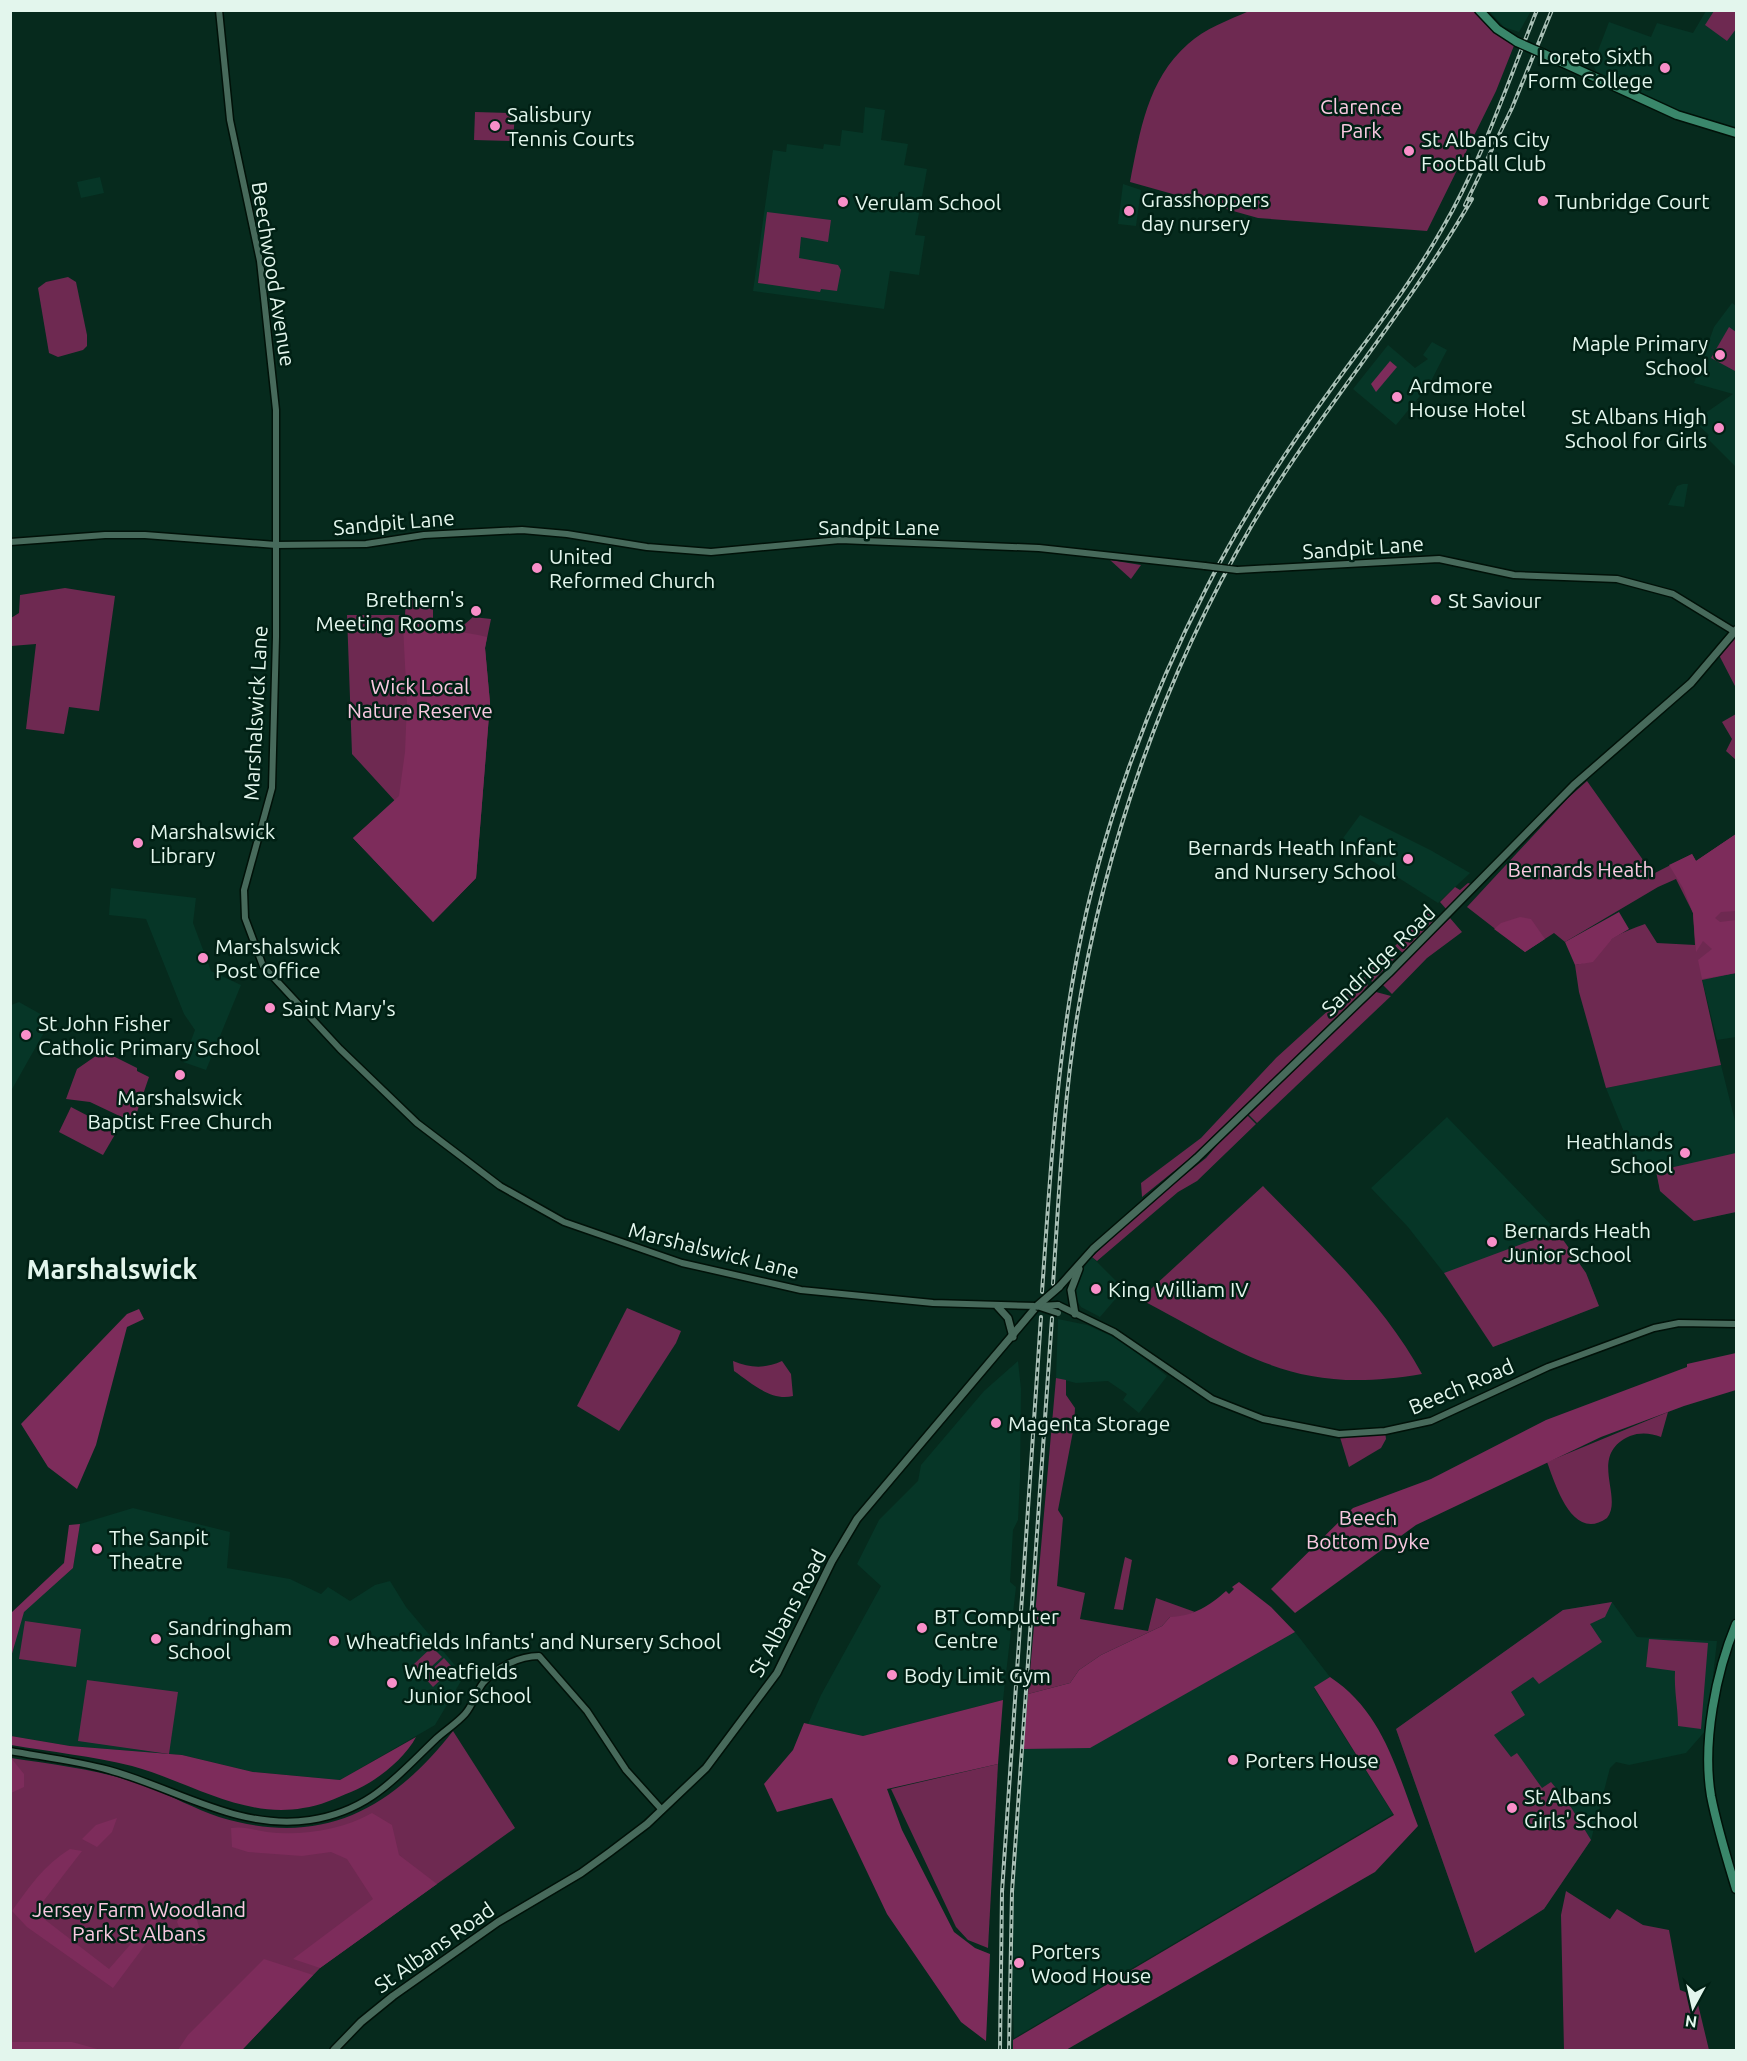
<svg xmlns="http://www.w3.org/2000/svg" width="1747" height="2061" viewBox="0 0 1747 2061" font-family="Ubuntu,sans-serif">
<rect width="100%" height="100%" fill="#062a1d"/>
<g fill="#063627">
<polygon points="1706,11 1736,11 1736,129 1684,115 1596,71 1593,64 1609,22 1651,37 1657,23 1693,33"/>
<polygon points="1490,12 1490,11 1531,11 1519,32 1504,27"/>
<polygon points="865,107 885,110 881,140 908,144 904,165 927,169 915,235 925,236 919,275 890,271 884,309 753,291 773,150 786,152 787,144 823,149 824,144 840,146 842,130 863,133"/>
<polygon points="100,177 104,193 81,198 77,182"/>
<polygon points="1123,184 1141,190 1136,226 1118,224"/>
<polygon points="1732,303 1736,306 1736,467 1707,438 1709,435 1694,421 1733,394 1694,383 1714,327"/>
<polygon points="1432,342 1447,350 1429,385 1396,425 1353,389 1388,345 1415,368 1428,359 1423,355"/>
<polygon points="1683,484 1688,484 1684,507 1668,505 1677,486"/>
<polygon points="1360,815 1432,851 1470,873 1438,903 1341,841"/>
<polygon points="111,888 196,898 193,923 211,971 241,985 206,1070 183,1062 195,1030 184,1014 146,919 109,915"/>
<polygon points="1736,973 1736,1037 1717,1040 1702,979"/>
<polygon points="19,1002 51,1020 11,1091 11,1005"/>
<polygon points="1721,1065 1736,1125 1736,1212 1694,1221 1660,1191 1656,1171 1642,1176 1606,1088"/>
<polygon points="1447,1117 1557,1231 1586,1273 1599,1306 1493,1347 1454,1286 1408,1227 1371,1188"/>
<polygon points="1091,1256 1124,1289 1100,1317 1081,1307 1074,1296 1078,1278"/>
<polygon points="1058,1319 1087,1325 1120,1340 1167,1376 1139,1413 1123,1400 1127,1394 1108,1381 1076,1383 1056,1378"/>
<polygon points="1018,1361 1021,1389 1020,1478 1018,1520 1013,1530 1010,1582 1016,1587 1003,1700 863,1736 808,1724 821,1695 881,1586 857,1564 879,1520 918,1481 921,1465 984,1391"/>
<polygon points="133,1508 230,1532 227,1568 290,1579 321,1594 328,1587 350,1601 375,1585 390,1581 406,1607 464,1676 435,1725 340,1780 253,1772 182,1755 70,1746 11,1736 11,1651 23,1612 73,1568 80,1524"/>
<polygon points="1612,1602 1637,1637 1717,1641 1707,1729 1686,1753 1629,1765 1616,1762 1610,1768 1591,1840 1544,1909 1475,1953 1396,1729 1563,1610"/>
<polygon points="1295,1632 1330,1677 1314,1688 1393,1814 1014,2038 1011,1943 1023,1749 1090,1747"/>
</g>
<g fill="#6e2951">
<path d="M1249,11H1474L1490,26L1515,43L1496,91L1427,231L1258,218L1130,182C1140,132 1147,80 1188,44C1204,29 1229,20 1249,11Z"/>
<polygon points="1714,11 1736,11 1736,29 1727,41 1705,25"/>
<polygon points="475,112 515,113 513,141 474,140"/>
<polygon points="767,212 831,220 828,242 801,237 799,258 838,265 841,270 837,291 821,289 820,292 758,283"/>
<polygon points="68,277 76,282 87,335 87,346 83,350 58,357 49,353 38,288 46,282"/>
<polygon points="1729,327 1736,332 1735,371 1711,358"/>
<polygon points="1110,560 1141,565 1131,579"/>
<polygon points="65,588 115,596 99,711 69,707 64,734 26,729 36,644 11,646 11,618 19,613 20,595"/>
<polygon points="406,596 433,596 433,628 458,630 473,617 491,619 485,648 490,703 476,878 433,922 353,838 395,801 352,754 347,615 405,615"/>
<polygon points="1736,635 1736,688 1719,655"/>
<polygon points="1736,714 1736,760 1726,751 1732,739 1722,722"/>
<path d="M1587,781L1653,874L1692,854L1696,861L1736,834V973L1702,980L1721,1065L1606,1088L1579,992L1575,965C1602,960 1593,951 1613,938C1623,932 1634,928 1645,924L1657,943L1695,945L1693,913L1676,879L1658,887L1565,942L1554,933L1525,952L1467,907L1568,798Z"/>
<polygon points="1468,883 1471,884 1447,910 1440,902 1455,887 1460,890"/>
<polygon points="1430,911 1443,922 1406,956 1395,946"/>
<polygon points="1450,918 1462,932 1427,958 1392,994 1382,984"/>
<polygon points="1390,949 1396,957 1372,982 1367,973"/>
<polygon points="1365,977 1368,985 1357,999 1189,1159 1142,1197 1141,1183 1201,1138 1276,1058"/>
<polygon points="1376,992 1391,996 1257,1123 1247,1113"/>
<polygon points="103,1051 137,1068 137,1071 149,1077 136,1115 128,1120 90,1102 66,1099 77,1069"/>
<polygon points="71,1107 117,1131 103,1155 59,1132"/>
<polygon points="1245,1113 1256,1124 1197,1181 1178,1192 1097,1261 1092,1257 1146,1206 1206,1158"/>
<polygon points="1736,1153 1736,1212 1694,1221 1660,1191 1656,1171"/>
<path d="M1263,1186C1319,1244 1383,1302 1422,1374C1295,1396 1246,1355 1140,1299Z"/>
<polygon points="1557,1231 1586,1273 1599,1306 1493,1347 1444,1273"/>
<polygon points="627,1308 681,1331 676,1343 619,1431 577,1406"/>
<path d="M733,1361C751,1368 764,1369 782,1361L791,1374L793,1396C771,1402 750,1382 734,1371Z"/>
<polygon points="1056,1378 1066,1380 1066,1395 1075,1408 1074,1426 1058,1510 1063,1518 1057,1586 1085,1593 1080,1619 1148,1631 1156,1598 1195,1612 1183,1617 1170,1617 1162,1626 1101,1655 1079,1670 1070,1683 1028,1694"/>
<path d="M1668,1412L1661,1437C1651,1433 1640,1432 1630,1436C1587,1455 1624,1497 1607,1518C1572,1543 1555,1483 1547,1462Z"/>
<polygon points="1385,1431 1386,1439 1381,1448 1349,1467 1339,1434"/>
<polygon points="1125,1557 1132,1560 1123,1610 1114,1609"/>
<polygon points="1612,1602 1605,1617 1590,1624 1602,1642 1539,1684 1533,1677 1511,1692 1525,1715 1494,1735 1511,1757 1517,1753 1542,1788 1551,1782 1569,1804 1591,1840 1544,1909 1475,1953 1396,1729 1563,1610"/>
<polygon points="25,1621 81,1629 76,1667 19,1659"/>
<path d="M1649,1639L1708,1643L1701,1729L1678,1726C1678,1707 1674,1691 1675,1671L1646,1667Z"/>
<polygon points="432,1647 442,1657 422,1675 413,1665"/>
<polygon points="444,1658 453,1668 433,1687 424,1677"/>
<polygon points="87,1680 178,1692 169,1754 78,1741"/>
<path d="M453,1731L515,1828L320,1968L242,2050H11V1758C57,1765 104,1770 148,1787C172,1796 195,1809 219,1817C321,1848 390,1811 453,1731Z"/>
<polygon points="998,1764 988,1948 968,1940 956,1927 891,1789"/>
<polygon points="1566,1891 1610,1919 1617,1909 1643,1925 1669,1930 1680,1990 1696,1996 1709,2050 1564,2050 1561,1915"/>
</g>
<g fill="#7d2c5b">
<polygon points="1390,361 1397,367 1376,392 1371,384"/>
<path d="M417,621C439,631 464,631 487,637L485,648L490,703L476,878L433,922L353,838L399,796L405,752L407,703L403,626Z"/>
<polygon points="1736,834 1736,911 1721,912 1715,918 1720,922 1736,920 1736,973 1702,979 1698,960 1712,949 1703,941 1696,952 1693,913 1683,888 1669,865 1692,854 1696,861"/>
<polygon points="1619,912 1629,929 1612,939 1593,962 1575,965 1565,942"/>
<polygon points="1520,917 1531,919 1545,939 1525,952 1494,929 1501,923"/>
<polygon points="139,1309 144,1319 127,1327 96,1445 77,1489 48,1467 21,1424 127,1314"/>
<polygon points="1736,1353 1736,1390 1684,1406 1601,1437 1416,1525 1295,1613 1271,1589 1353,1508 1431,1479 1546,1420 1687,1367 1687,1364"/>
<polygon points="80,1524 73,1568 24,1612 11,1657 11,1613 64,1563 69,1525"/>
<path d="M1239,1582L1271,1607L1295,1632L1090,1748L1023,1749L1028,1694L1070,1683L1079,1670L1101,1655L1162,1626L1170,1617C1194,1616 1209,1606 1226,1591L1229,1594L1234,1589L1232,1587Z"/>
<path d="M1330,1677C1383,1712 1396,1769 1418,1826L1375,1872L1066,2050H1013V2040L1394,1815L1314,1687Z"/>
<polygon points="1003,1700 998,1764 887,1789 902,1830 954,1932 975,1948 990,1954 986,2041 961,2022 887,1914 832,1798 777,1812 764,1784 793,1750 804,1723 863,1736"/>
<path d="M11,1736L70,1746L182,1755L253,1772L340,1780L416,1737C404,1760 374,1783 351,1792C336,1798 320,1806 303,1808C244,1819 187,1781 132,1766C92,1756 51,1752 11,1745Z"/>
<polygon points="11,1758 24,1774 24,1787 11,1793"/>
<path d="M372,1813L392,1825L399,1855L437,1884L320,1968L293,1959L373,1899L347,1859L331,1852L302,1856L248,1852L232,1847L231,1828C244,1826 254,1830 267,1832C301,1836 342,1830 372,1813Z"/>
<polygon points="117,1818 112,1832 97,1847 82,1839 96,1825"/>
<path d="M70,1849L82,1851L35,1912L109,1969L157,1914L154,1933L113,1988L27,1927L12,1911C30,1886 43,1866 70,1849Z"/>
<polygon points="182,1911 197,1920 202,1937 197,1945 193,1946 182,1934 177,1922"/>
<polygon points="264,1959 313,1975 242,2050 178,2050 188,2035"/>
<polygon points="10,2042 72,2042 101,2050 11,2050"/>
</g>
<g fill="none" stroke-linecap="round" stroke-linejoin="round">
<defs>
<g id="tertiary">
<polyline points="219,10 230,120 260,261 276,410 276,637 272,788 244,890 245,918 263,966 340,1049 417,1123 500,1186 564,1222 682,1263 801,1290 933,1303 1037,1306"/>
<polyline points="10,542 105,535 145,535 276,545 366,544 424,535 522,530 567,534 647,547 711,552 840,540 1039,548 1205,566"/>
<polyline points="1237,570 1439,559 1514,575 1617,579 1673,594 1735,632"/>
<polyline points="1058,1305 1114,1332 1212,1399 1263,1419 1339,1434 1385,1431 1431,1421 1548,1367 1654,1328 1679,1323 1736,1324"/>
<path d="M10,1751C43,1757 77,1761 109,1770C175,1788 239,1831 310,1820C370,1811 396,1777 437,1738C446,1730 457,1723 465,1714C473,1705 476,1692 483,1683C496,1667 520,1656 539,1656L587,1711L626,1770L662,1810"/>
</g>
<g id="secondary">
<polyline points="1059,1287 1093,1249 1197,1158 1389,973 1574,785 1691,683 1736,630"/>
<polyline points="998,1307 1008,1318 1013,1337"/>
<polyline points="1075,1314 1071,1290 1079,1269"/>
<polyline points="334,2050 361,2022 393,1996 498,1922 581,1873 610,1852 647,1824 706,1768 777,1673 832,1561 857,1519 1037,1306"/>
</g>
<g id="primary">
<polyline points="1479,10 1497,29 1517,42"/>
<polyline points="1544,54 1677,115 1736,133"/>
<path d="M1736,1624C1716,1672 1702,1742 1711,1796C1717,1827 1727,1859 1736,1889"/>
</g>
</defs>
<use href="#tertiary" stroke="#001108" stroke-width="9"/>
<use href="#secondary" stroke="#001108" stroke-width="10"/>
<use href="#primary" stroke="#001108" stroke-width="11"/>
<use href="#tertiary" stroke="#476a5b" stroke-width="6"/>
<use href="#secondary" stroke="#476a5b" stroke-width="7"/>
<use href="#primary" stroke="#3a876b" stroke-width="8"/>
<defs>
<g id="rail">
<polyline points="1465,205 1512,108 1552,10"/>
<path d="M1053,1284C1059,1195 1063,1105 1077,1017C1105,844 1164,676 1252,525C1319,412 1406,313 1472,199"/>
<path d="M1042,1292C1050,1180 1056,1067 1077,957C1101,830 1148,702 1207,587C1243,516 1287,449 1334,385C1371,334 1411,284 1442,229C1482,161 1507,84 1537,10"/>
<polyline points="1000,2050 1002,1892 1041,1317"/>
<polyline points="1009,2050 1012,1892 1052,1318"/>
</g>
</defs>
<use href="#rail" stroke="#a8bfb5" stroke-width="4"/>
<use href="#rail" stroke="#002014" stroke-width="1.5" stroke-dasharray="4.5" stroke-linecap="butt"/>
<defs>
<g id="tertiary-bridge">
<polyline points="1205,566 1237,570"/>
<polyline points="1037,1306 1058,1313"/>
<polyline points="1038,1306 1058,1305"/>
</g>
<polyline id="secondary-bridge" points="1037,1306 1059,1287"/>
<polyline id="primary-bridge" points="1517,42 1544,54"/>
</defs>
<use href="#tertiary-bridge" stroke="#001108" stroke-width="9" stroke-linecap="butt"/>
<use href="#secondary-bridge" stroke="#001108" stroke-width="10" stroke-linecap="butt"/>
<use href="#primary-bridge" stroke="#001108" stroke-width="11" stroke-linecap="butt"/>
<use href="#tertiary-bridge" stroke="#476a5b" stroke-width="6"/>
<use href="#secondary-bridge" stroke="#476a5b" stroke-width="7"/>
<use href="#primary-bridge" stroke="#3a876b" stroke-width="8"/>
</g>
<g fill="#f98fc9" stroke="#002014" stroke-width="2">
<circle cx="1665" cy="68" r="6"/>
<circle cx="495" cy="126" r="6"/>
<circle cx="1409" cy="151" r="6"/>
<circle cx="1543" cy="201" r="6"/>
<circle cx="843" cy="202" r="6"/>
<circle cx="1129" cy="211" r="6"/>
<circle cx="1720" cy="355" r="6"/>
<circle cx="1397" cy="397" r="6"/>
<circle cx="1719" cy="428" r="6"/>
<circle cx="537" cy="568" r="6"/>
<circle cx="1436" cy="600" r="6"/>
<circle cx="476" cy="611" r="6"/>
<circle cx="138" cy="843" r="6"/>
<circle cx="1408" cy="859" r="6"/>
<circle cx="203" cy="958" r="6"/>
<circle cx="270" cy="1008" r="6"/>
<circle cx="26" cy="1035" r="6"/>
<circle cx="180" cy="1075" r="6"/>
<circle cx="1685" cy="1153" r="6"/>
<circle cx="1492" cy="1242" r="6"/>
<circle cx="1096" cy="1289" r="6"/>
<circle cx="996" cy="1423" r="6"/>
<circle cx="97" cy="1549" r="6"/>
<circle cx="922" cy="1628" r="6"/>
<circle cx="156" cy="1639" r="6"/>
<circle cx="334" cy="1641" r="6"/>
<circle cx="892" cy="1675" r="6"/>
<circle cx="392" cy="1683" r="6"/>
<circle cx="1233" cy="1760" r="6"/>
<circle cx="1512" cy="1808" r="6"/>
<circle cx="1019" cy="1963" r="6"/>
</g>
<g text-anchor="middle" dominant-baseline="central" stroke-width="5" stroke-linejoin="round" paint-order="stroke">
<g font-size="21" fill="#e3f6ed" stroke="#002014" text-anchor="start">
<text x="1653" y="56" text-anchor="end">Loreto Sixth<tspan x="1653" dy="24">Form College</tspan></text>
<text x="507" y="114">Salisbury<tspan x="507" dy="24">Tennis Courts</tspan></text>
<text x="1421" y="139">St Albans City<tspan x="1421" dy="24">Football Club</tspan></text>
<text x="1141" y="199">Grasshoppers<tspan x="1141" dy="24">day nursery</tspan></text>
<text x="1555" y="201">Tunbridge Court</text>
<text x="855" y="202">Verulam School</text>
<text x="1708" y="343" text-anchor="end">Maple Primary<tspan x="1708" dy="24">School</tspan></text>
<text x="1409" y="385">Ardmore<tspan x="1409" dy="24">House Hotel</tspan></text>
<text x="1707" y="416" text-anchor="end">St Albans High<tspan x="1707" dy="24">School for Girls</tspan></text>
<text x="549" y="556">United<tspan x="549" dy="24">Reformed Church</tspan></text>
<text x="464" y="599" text-anchor="end">Brethern's<tspan x="464" dy="24">Meeting Rooms</tspan></text>
<text x="1448" y="600">St Saviour</text>
<text x="150" y="831">Marshalswick<tspan x="150" dy="24">Library</tspan></text>
<text x="1396" y="847" text-anchor="end">Bernards Heath Infant<tspan x="1396" dy="24">and Nursery School</tspan></text>
<text x="215" y="946">Marshalswick<tspan x="215" dy="24">Post Office</tspan></text>
<text x="282" y="1008">Saint Mary's</text>
<text x="38" y="1023">St John Fisher<tspan x="38" dy="24">Catholic Primary School</tspan></text>
<text x="180" y="1097" text-anchor="middle">Marshalswick<tspan x="180" dy="24">Baptist Free Church</tspan></text>
<text x="1673" y="1141" text-anchor="end">Heathlands<tspan x="1673" dy="24">School</tspan></text>
<text x="1504" y="1230">Bernards Heath<tspan x="1504" dy="24">Junior School</tspan></text>
<text x="1108" y="1289">King William IV</text>
<text x="1008" y="1423">Magenta Storage</text>
<text x="109" y="1537">The Sanpit<tspan x="109" dy="24">Theatre</tspan></text>
<text x="934" y="1616">BT Computer<tspan x="934" dy="24">Centre</tspan></text>
<text x="168" y="1627">Sandringham<tspan x="168" dy="24">School</tspan></text>
<text x="346" y="1641">Wheatfields Infants' and Nursery School</text>
<text x="404" y="1671">Wheatfields<tspan x="404" dy="24">Junior School</tspan></text>
<text x="904" y="1675">Body Limit Gym</text>
<text x="1245" y="1760">Porters House</text>
<text x="1524" y="1796">St Albans<tspan x="1524" dy="24">Girls' School</tspan></text>
<text x="1031" y="1951">Porters<tspan x="1031" dy="24">Wood House</tspan></text>
</g>
<g font-size="21" fill="#f9c9e1" stroke="#002014">
<text x="1361" y="106">Clarence<tspan x="1361" dy="24">Park</tspan></text>
<text x="420" y="686">Wick Local<tspan x="420" dy="24">Nature Reserve</tspan></text>
<text x="1581" y="869">Bernards Heath</text>
<text x="1368" y="1517">Beech<tspan x="1368" dy="24">Bottom Dyke</tspan></text>
<text x="139" y="1909">Jersey Farm Woodland<tspan x="139" dy="24">Park St Albans</tspan></text>
</g>
<g font-size="21" fill="#e3f6ed" stroke="#002014">
<text transform="translate(274 274) rotate(81)">Beechwood Avenue</text>
<text transform="translate(394 522) rotate(-5)">Sandpit Lane</text>
<text x="879" y="527">Sandpit Lane</text>
<text transform="translate(1363 547) rotate(-4)">Sandpit Lane</text>
<text transform="translate(255 713) rotate(-87)">Marshalswick Lane</text>
<text transform="translate(1378 960) rotate(-44)">Sandridge Road</text>
<text transform="translate(714 1250) rotate(14)">Marshalswick Lane</text>
<text transform="translate(1461 1386) rotate(-23)">Beech Road</text>
<text transform="translate(787 1613) rotate(-62)">St Albans Road</text>
<text transform="translate(434 1947) rotate(-35)">St Albans Road</text>
</g>
<g font-size="27" font-weight="bold" fill="#e3f6ed" stroke="#002014">
<text x="112" y="1269">Marshalswick</text>
</g>
</g>
<rect width="1747" height="2061" fill="none" stroke="#e3f6ed" stroke-width="24"/>
<g transform="translate(1693 2007) rotate(188)" stroke="#002014" stroke-width="4.5" paint-order="stroke">
<path d="M0-4.5L10 22L0 15L-10 22Z" fill="#e3f6ed"/>
<text y="-9" font-size="16" font-weight="bold" text-anchor="middle" fill="#e3f6ed">N</text>
</g>
</svg>
